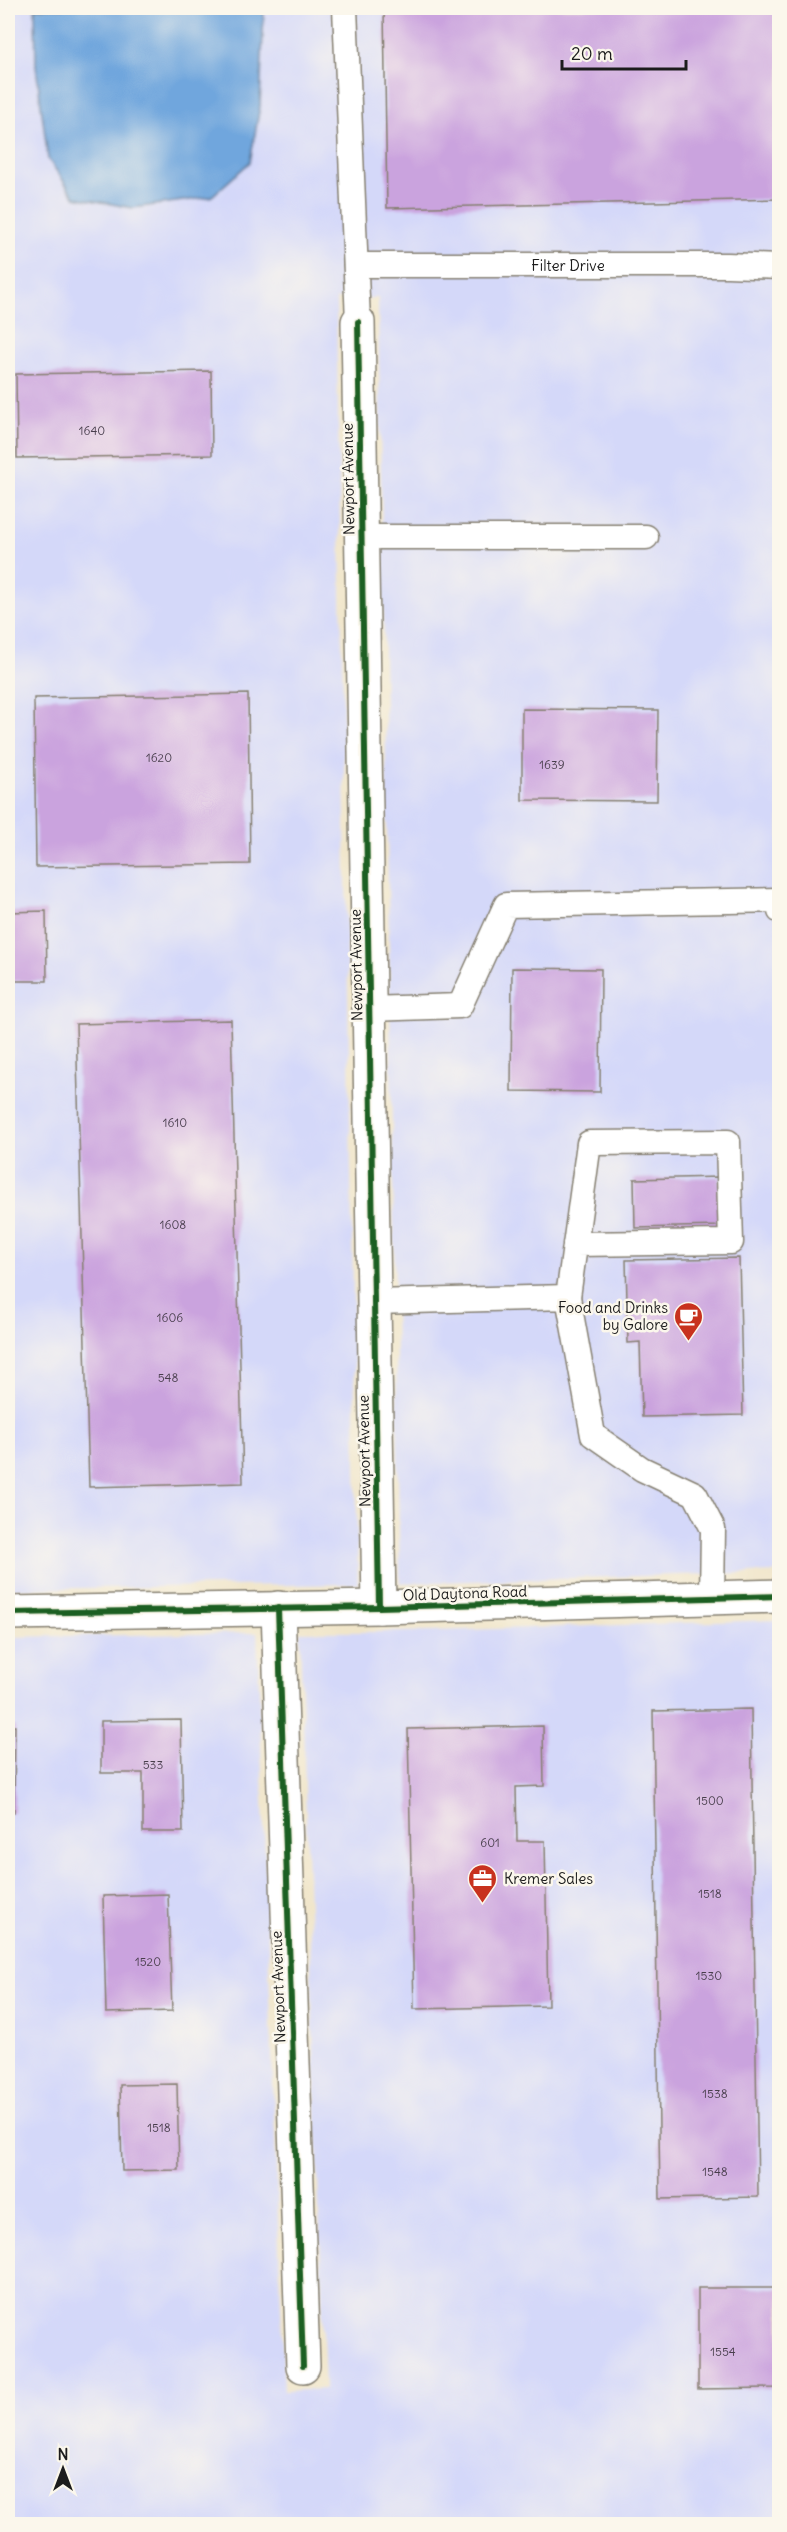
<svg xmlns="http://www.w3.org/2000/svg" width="787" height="2532" viewBox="0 0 787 2532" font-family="Delius,sans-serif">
<rect width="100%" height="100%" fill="#fbf7ec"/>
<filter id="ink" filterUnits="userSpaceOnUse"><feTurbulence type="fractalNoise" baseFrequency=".0167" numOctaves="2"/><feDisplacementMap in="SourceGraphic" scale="12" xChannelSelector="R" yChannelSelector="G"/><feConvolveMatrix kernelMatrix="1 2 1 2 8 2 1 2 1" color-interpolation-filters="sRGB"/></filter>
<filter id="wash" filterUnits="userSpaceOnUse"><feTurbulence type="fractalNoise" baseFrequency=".008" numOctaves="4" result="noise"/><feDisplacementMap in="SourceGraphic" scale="24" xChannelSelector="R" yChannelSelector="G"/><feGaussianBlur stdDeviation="1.35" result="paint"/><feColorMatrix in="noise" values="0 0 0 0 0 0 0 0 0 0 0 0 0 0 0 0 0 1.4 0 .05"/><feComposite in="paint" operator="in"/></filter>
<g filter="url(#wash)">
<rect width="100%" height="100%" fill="#f0e5c9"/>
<g fill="#d4d8f9">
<polygon points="8,8 35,8 36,66 48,159 250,162 260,106 264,8 779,8 779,1572 400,1583 378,298 336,299 358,1584 8,1589"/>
<polygon points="779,1620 779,2524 8,2524 8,1637 257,1633 284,2391 325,2389 300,1632 401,1632"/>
</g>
<polygon fill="#70a6dd" stroke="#46617c" stroke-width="1.5" points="35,8 264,8 260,106 250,162 211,197 133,208 75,197 48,159 36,66"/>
<g id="blocks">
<g fill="#caa3de">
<polygon points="384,8 780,8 780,199 387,208"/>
<polygon points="211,371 212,455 17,458 16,374"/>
<polygon points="248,694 250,864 36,867 34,698"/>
<polygon points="522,709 658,710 657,801 522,800"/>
<polygon points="46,911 47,981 8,981 8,912"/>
<polygon points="512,968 601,969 600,1092 511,1091"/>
<polygon points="231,1020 243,1483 89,1487 76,1024"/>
<polygon points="719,1177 720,1226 635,1228 634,1179"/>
<polygon points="739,1258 743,1415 642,1417 640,1342 628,1343 626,1260"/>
<polygon points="751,1709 758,2197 660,2199 653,1711"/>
<polygon points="181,1720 183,1832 143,1832 143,1773 101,1773 101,1721"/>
<polygon points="8,1726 15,1726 14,1813 8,1813"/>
<polygon points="543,1726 544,1786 516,1787 517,1841 545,1841 548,2006 414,2009 408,1729"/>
<polygon points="168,1894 172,2011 106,2013 103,1896"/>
<polygon points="177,2084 179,2170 122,2171 120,2085"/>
<polygon points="698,2288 780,2288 780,2388 698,2389"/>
</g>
</g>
</g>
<g filter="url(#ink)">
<use href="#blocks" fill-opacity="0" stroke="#868072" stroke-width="1.5"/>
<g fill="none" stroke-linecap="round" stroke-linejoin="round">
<defs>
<g id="service">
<polyline points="345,8 358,322"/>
<path id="s1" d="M356,265H728L780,267"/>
<polyline points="361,537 646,537"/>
<polyline points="369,1009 460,1006 506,905 778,900 780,911"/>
<polyline points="568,1297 589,1143 728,1142 731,1242 575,1244"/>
<polyline points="374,1302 568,1297 593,1435 642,1469 695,1494 713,1529 712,1598"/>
</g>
<g id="minor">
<polyline points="358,322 379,1607"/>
<polyline points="278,1608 303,2366"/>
</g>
<polyline id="tertiary" points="8,1613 379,1607 780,1596"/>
</defs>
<use href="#service" stroke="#868072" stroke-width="27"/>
<use href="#minor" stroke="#868072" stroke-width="36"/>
<use href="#tertiary" stroke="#868072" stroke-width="36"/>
<use href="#service" stroke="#fff" stroke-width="24"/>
<use href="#minor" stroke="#fff" stroke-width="33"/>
<use href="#tertiary" stroke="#fff" stroke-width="33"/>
<defs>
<g id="cycleway">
<polyline points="358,322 379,1607"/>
<polyline points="278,1608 303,2366"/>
<polyline points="8,1613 379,1607 780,1596"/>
</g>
</defs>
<use href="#cycleway" stroke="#fbf7ec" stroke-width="10"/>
<use href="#cycleway" stroke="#1b5e20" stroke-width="6"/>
</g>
</g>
<defs>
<symbol id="cafe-pin" viewBox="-11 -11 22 30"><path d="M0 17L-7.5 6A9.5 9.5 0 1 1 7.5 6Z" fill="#c8321e" stroke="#fbf7ec"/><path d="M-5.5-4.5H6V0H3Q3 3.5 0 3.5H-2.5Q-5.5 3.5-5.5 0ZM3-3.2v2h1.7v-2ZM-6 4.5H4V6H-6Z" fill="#fff"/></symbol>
<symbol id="office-pin" viewBox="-11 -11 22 30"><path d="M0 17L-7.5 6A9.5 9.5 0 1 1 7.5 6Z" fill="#c8321e" stroke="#fbf7ec"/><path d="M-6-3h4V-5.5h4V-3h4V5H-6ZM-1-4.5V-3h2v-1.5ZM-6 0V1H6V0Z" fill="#fff"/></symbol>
</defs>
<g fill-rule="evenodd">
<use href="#cafe-pin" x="672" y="1300" width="33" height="45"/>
<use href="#office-pin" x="466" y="1862" width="33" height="45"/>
</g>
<g text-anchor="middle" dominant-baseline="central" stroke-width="5" stroke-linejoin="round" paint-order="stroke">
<g font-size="12" fill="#483e4c">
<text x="92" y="430">1640</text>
<text x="159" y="757">1620</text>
<text x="552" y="764">1639</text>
<text x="175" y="1122">1610</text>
<text x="173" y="1224">1608</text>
<text x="170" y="1317">1606</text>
<text x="168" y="1377">548</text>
<text x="153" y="1764">533</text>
<text x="710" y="1800">1500</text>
<text x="490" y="1842">601</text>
<text x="710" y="1893">1518</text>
<text x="148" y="1961">1520</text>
<text x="709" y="1975">1530</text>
<text x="715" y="2093">1538</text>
<text x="159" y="2127">1518</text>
<text x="715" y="2171">1548</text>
<text x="723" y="2351">1554</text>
</g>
<g font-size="15" fill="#1c1c1c" stroke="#fbf7ec">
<text stroke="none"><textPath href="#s1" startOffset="212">Filter Drive</textPath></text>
<text transform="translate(348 479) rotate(-91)">Newport Avenue</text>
<text transform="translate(356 965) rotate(-91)">Newport Avenue</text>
<text transform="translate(364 1451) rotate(-91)">Newport Avenue</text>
<text transform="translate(465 1593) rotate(-2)">Old Daytona Road</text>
<text transform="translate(278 1987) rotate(-92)">Newport Avenue</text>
</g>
<g font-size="15" fill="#1c1c1c" stroke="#fbf7ec" text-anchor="end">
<text x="668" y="1307">Food and Drinks<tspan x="668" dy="17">by Galore</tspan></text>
<text x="504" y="1878" text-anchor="start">Kremer Sales</text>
</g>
</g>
<rect width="787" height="2532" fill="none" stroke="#fbf7ec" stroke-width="30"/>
<g transform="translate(63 2469)" stroke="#fbf7ec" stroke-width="4.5" paint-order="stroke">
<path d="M0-4.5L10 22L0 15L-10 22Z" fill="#1c1c1c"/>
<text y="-9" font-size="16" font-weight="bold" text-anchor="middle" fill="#1c1c1c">N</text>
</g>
<path d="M562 60v9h124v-9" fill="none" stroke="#1c1c1c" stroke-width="3"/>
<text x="571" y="60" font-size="18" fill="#1c1c1c" stroke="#fbf7ec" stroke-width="4.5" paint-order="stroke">20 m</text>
</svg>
